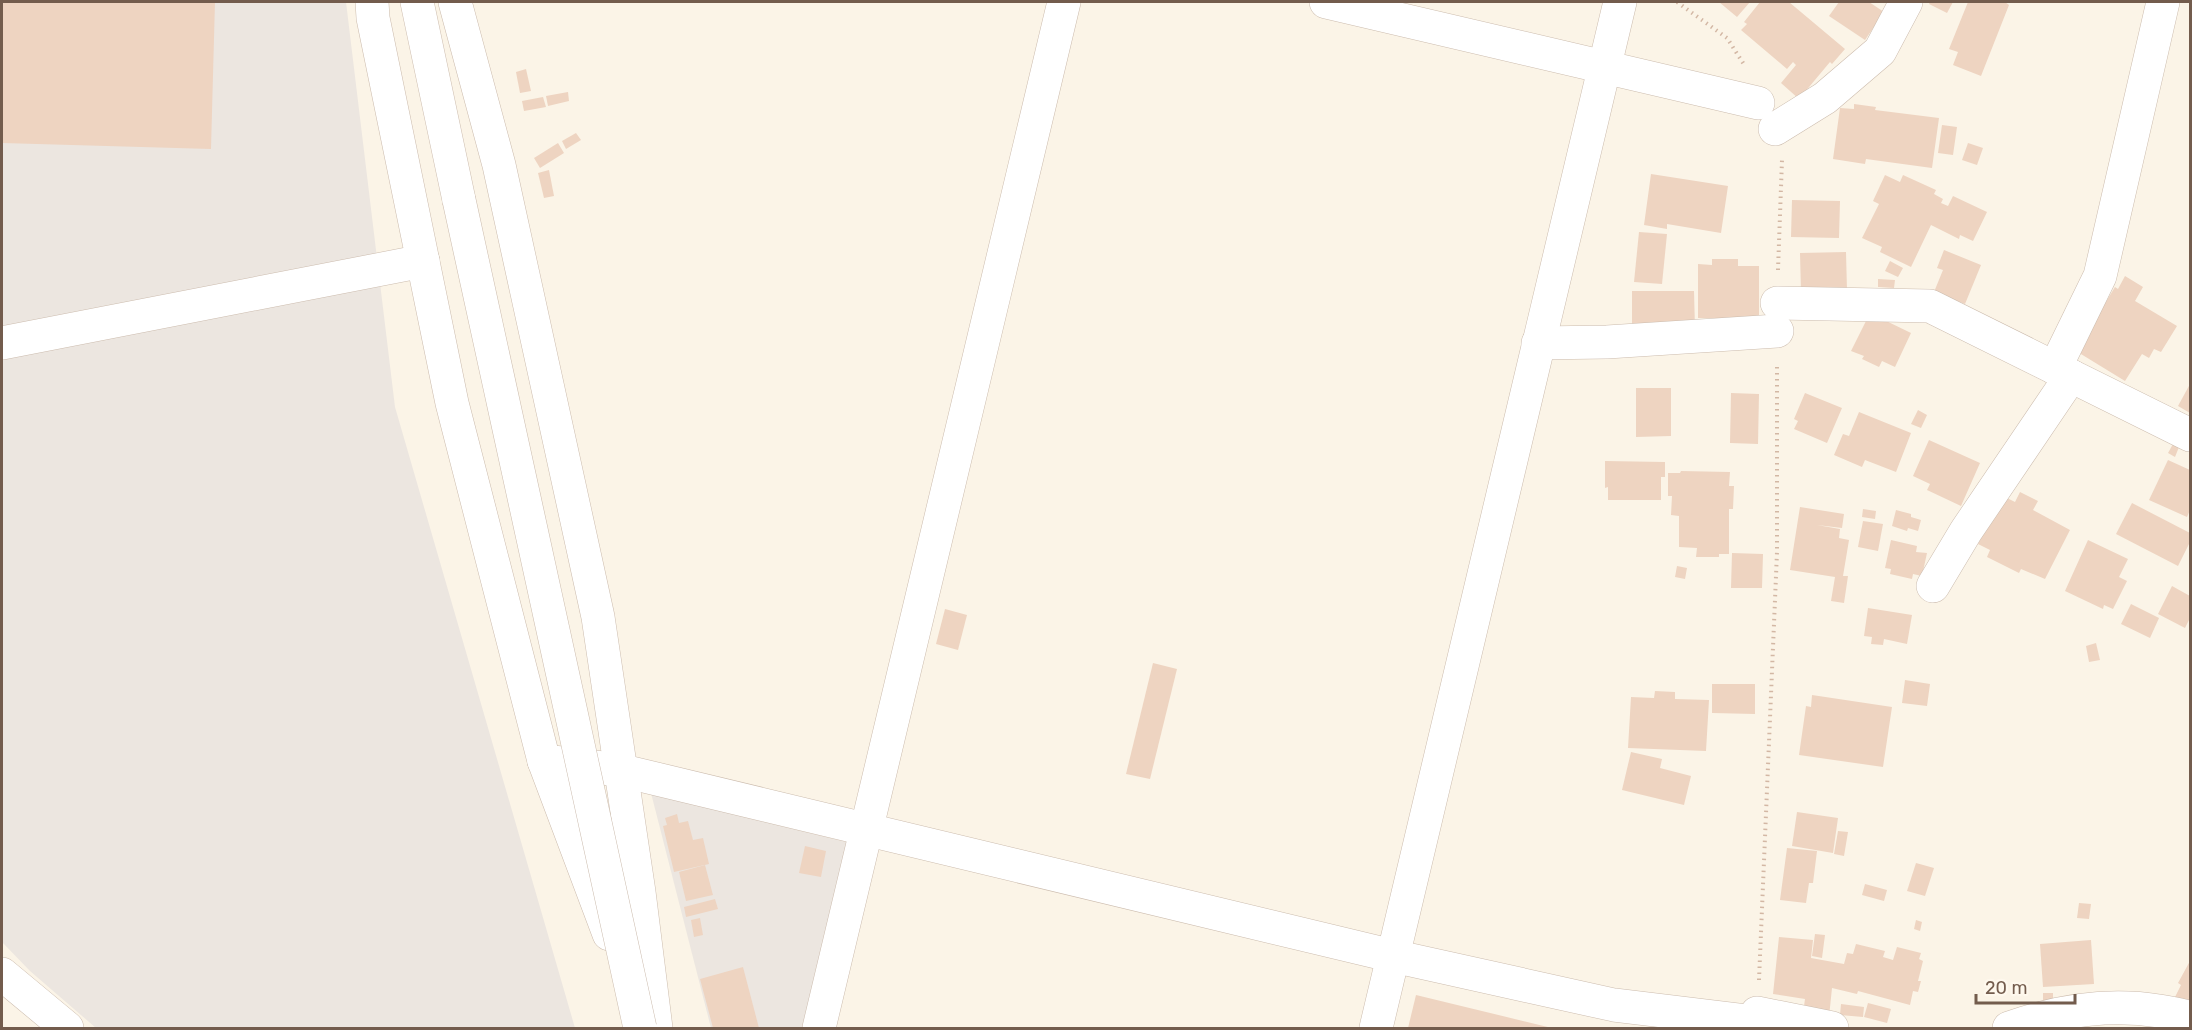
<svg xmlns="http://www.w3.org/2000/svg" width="2192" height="1030" viewBox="0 0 2192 1030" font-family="Rubik,sans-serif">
<rect width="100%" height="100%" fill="#fbf4e7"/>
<g fill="#ece6e0">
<polygon points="2,2 346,2 395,407 575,1028 96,1028 30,971 2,942"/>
<polygon points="651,793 850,843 803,1028 711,1028"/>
</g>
<g fill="#eed4c1">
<polygon points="2,2 215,2 211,149 2,143"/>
<polygon points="1719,2 1750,2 1737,17"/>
<polygon points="1760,2 1789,2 1845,49 1832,64 1830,62 1799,99 1781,83 1796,65 1793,62 1787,69 1741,30 1747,24 1744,22"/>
<polygon points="1839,2 1869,2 1884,12 1865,40 1829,16"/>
<polygon points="1930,2 1953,2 1947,13 1929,4"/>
<polygon points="1968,2 2005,2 2009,5 1981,76 1953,65 1958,52 1949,49"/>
<polygon points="526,69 531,91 520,93 516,72"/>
<polygon points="568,92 569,101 548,106 546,96"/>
<polygon points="543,97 546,107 524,111 522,101"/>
<polygon points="1854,104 1876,107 1875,110 1939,118 1932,168 1866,159 1865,164 1833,159 1840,108 1854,109"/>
<polygon points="1942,125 1957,127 1953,155 1938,153"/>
<polygon points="576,133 581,140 566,149 562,141"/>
<polygon points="558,143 564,153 540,168 534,158"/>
<polygon points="1968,143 1983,148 1977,165 1962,160"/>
<polygon points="549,170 554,196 544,198 538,173"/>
<polygon points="1651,174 1728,186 1721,233 1667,224 1667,229 1644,225"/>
<polygon points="1885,175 1900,182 1903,175 1936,190 1934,194 1943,199 1941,203 1948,206 1953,196 1987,212 1973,241 1960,235 1959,239 1931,225 1911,267 1880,252 1882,247 1862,238 1879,204 1873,201"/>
<polygon points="1792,200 1840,201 1839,238 1791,237"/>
<polygon points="1639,232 1667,234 1662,284 1634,282"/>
<polygon points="1944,250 1981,265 1965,304 1934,292 1943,270 1937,268"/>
<polygon points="1846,252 1847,290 1801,292 1800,253"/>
<polygon points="1712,259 1738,259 1738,266 1759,266 1759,318 1698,318 1698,264 1712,265"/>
<polygon points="1890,261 1903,268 1898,277 1885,271"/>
<polygon points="2125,276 2143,287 2135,301 2177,326 2161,352 2154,349 2149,358 2142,354 2125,381 2076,351 2115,287 2118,289"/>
<polygon points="1878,279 1895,280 1894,288 1878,287"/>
<polygon points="1632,291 1694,291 1695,329 1632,329"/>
<polygon points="1868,317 1876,322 1878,317 1911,333 1895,367 1882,361 1879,367 1862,359 1864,356 1851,351"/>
<polygon points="2190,384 2190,413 2178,406"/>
<polygon points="1636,388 1671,388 1671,436 1636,437"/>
<polygon points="1731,393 1759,394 1758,444 1730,443"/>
<polygon points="1805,393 1842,408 1827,443 1794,429 1798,421 1794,419"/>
<polygon points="1918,410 1927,415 1921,428 1911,424"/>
<polygon points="1859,412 1911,433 1896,472 1865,460 1862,467 1834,455 1843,434 1849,436"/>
<polygon points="1929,440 1980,463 1961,506 1927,490 1930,484 1913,476"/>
<polygon points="2173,444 2179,447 2175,457 2168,453"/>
<polygon points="2168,460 2190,470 2190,510 2187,517 2149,500"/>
<polygon points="1605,461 1665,462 1665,477 1661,477 1661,500 1608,500 1608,487 1605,488"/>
<polygon points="1681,471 1730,472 1729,486 1734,486 1733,509 1729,509 1729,554 1719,554 1719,557 1696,557 1697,548 1679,547 1679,516 1671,515 1672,496 1668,496 1668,473 1680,473"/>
<polygon points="2020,492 2038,501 2033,510 2070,530 2045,579 2021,569 2019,573 1987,557 1990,550 1978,544 2003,496 2015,502"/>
<polygon points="2132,503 2190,533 2190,542 2178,566 2116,534"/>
<polygon points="1800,507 1844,514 1842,528 1817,525 1840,529 1839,538 1849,540 1843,576 1848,576 1844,603 1831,601 1835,577 1790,570"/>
<polygon points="1863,509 1876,511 1875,519 1862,517"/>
<polygon points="1896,510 1911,514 1911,517 1921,520 1918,531 1908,528 1907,531 1892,526"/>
<polygon points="1863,521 1883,524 1878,551 1858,547"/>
<polygon points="1891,540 1917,546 1916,552 1927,553 1922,576 1913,574 1912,579 1890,574 1891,569 1885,568"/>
<polygon points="2088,540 2128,559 2119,577 2127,581 2113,609 2104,605 2103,609 2065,591"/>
<polygon points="1732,553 1763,554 1762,588 1731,588"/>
<polygon points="1677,566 1687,568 1685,579 1675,577"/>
<polygon points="2172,586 2190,596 2190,618 2185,628 2158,614"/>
<polygon points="2131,604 2159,618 2150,638 2121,624"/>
<polygon points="1868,608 1912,615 1907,644 1884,639 1883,645 1871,644 1872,637 1864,636"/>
<polygon points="945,609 967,615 958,650 936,644"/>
<polygon points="2096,643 2100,660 2089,662 2086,646"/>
<polygon points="1153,663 1177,669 1150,779 1126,774"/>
<polygon points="1905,680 1930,684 1927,706 1902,703"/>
<polygon points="1712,684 1755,684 1755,714 1712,713"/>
<polygon points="1655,691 1675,692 1675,699 1709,700 1706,751 1628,748 1631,697 1654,698"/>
<polygon points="1812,695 1892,707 1883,767 1799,755 1806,706 1811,707"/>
<polygon points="1631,752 1662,759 1660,768 1691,776 1684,805 1622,790"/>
<polygon points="1797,812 1838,818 1833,853 1792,846"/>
<polygon points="677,814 679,823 688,821 693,840 703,838 709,864 674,872 663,826 667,825 665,818"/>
<polygon points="1838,831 1848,832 1844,856 1834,854"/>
<polygon points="805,846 826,851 821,877 799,873"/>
<polygon points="1787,848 1817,851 1813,883 1809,883 1806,903 1780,900"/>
<polygon points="1916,863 1934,868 1925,896 1907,891"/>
<polygon points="705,865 713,895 686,901 679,872"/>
<polygon points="1865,884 1887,890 1884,901 1862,895"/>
<polygon points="715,899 718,909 686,917 684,907"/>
<polygon points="2079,903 2091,904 2089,919 2077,918"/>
<polygon points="700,918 703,935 694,937 691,920"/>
<polygon points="1916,920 1922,922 1920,931 1914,929"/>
<polygon points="1815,934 1825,935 1822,958 1812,956"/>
<polygon points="1779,937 1813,940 1811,958 1844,964 1847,953 1853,954 1856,944 1885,951 1883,957 1893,960 1897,947 1921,953 1919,959 1923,961 1918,981 1921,981 1918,992 1913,991 1910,1005 1858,991 1857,994 1832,988 1829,1017 1803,1013 1805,999 1773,994"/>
<polygon points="2091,940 2094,984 2043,987 2040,944"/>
<polygon points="2190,961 2190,1006 2175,997 2181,985 2178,983"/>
<polygon points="743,967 759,1028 713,1028 700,979"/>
<rect x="2043" y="993" width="10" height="12"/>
<polygon points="1416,995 1552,1028 1408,1028"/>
<polygon points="1868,1003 1891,1009 1887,1023 1864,1017"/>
<polygon points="1841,1004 1864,1007 1863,1017 1840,1015"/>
</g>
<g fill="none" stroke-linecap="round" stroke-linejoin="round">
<defs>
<g id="minor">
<polyline points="372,2 373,18 452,403 544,761 609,934"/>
<polyline points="417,2 459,200"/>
<polyline points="455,2 499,165 598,617 639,892 656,1028"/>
<polyline points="1326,2 1758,103"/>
<polyline points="1775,129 1825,98 1880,51 1906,2"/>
<polyline points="1777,303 1930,306 2190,435"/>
<polyline points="2,343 423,261"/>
<polyline points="1538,343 1607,342 1777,331"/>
<polyline points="2055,368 2100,276 2163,2"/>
<polyline points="1933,586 1966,531 2071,376"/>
<polyline points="544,761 619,770 1393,956 1614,1005 1754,1022"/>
<polyline points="2,974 67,1028"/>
<polyline points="1757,1013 1832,1028"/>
<polyline points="819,1028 1064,2"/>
<polyline points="1376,1028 1620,2"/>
<path d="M2009,1028C2057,1011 2109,1003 2159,1011C2170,1013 2181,1014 2190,1018"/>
</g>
</defs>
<use href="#minor" stroke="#ccbcae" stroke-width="34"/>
<g stroke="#d3b7a4" stroke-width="4" stroke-dasharray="1.5 4.5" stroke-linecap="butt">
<polyline points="1677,2 1727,38 1745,66"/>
<polyline points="1778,270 1782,160"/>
<polyline points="1759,980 1777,552 1777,364"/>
</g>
<use href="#minor" stroke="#fff" stroke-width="33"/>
<defs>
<polyline id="minor-bridge" points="459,200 640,1028"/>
</defs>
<use href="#minor-bridge" stroke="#ccbcae" stroke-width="34" stroke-linecap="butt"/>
<use href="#minor-bridge" stroke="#fff" stroke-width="33"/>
</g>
<rect width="2192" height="1030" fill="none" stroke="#735c4d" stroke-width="6"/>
<path d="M1976 994v9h99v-9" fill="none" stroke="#735c4d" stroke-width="3"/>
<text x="1985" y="994" font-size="18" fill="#735c4d" stroke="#fef8ed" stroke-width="4.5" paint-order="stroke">20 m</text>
</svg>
